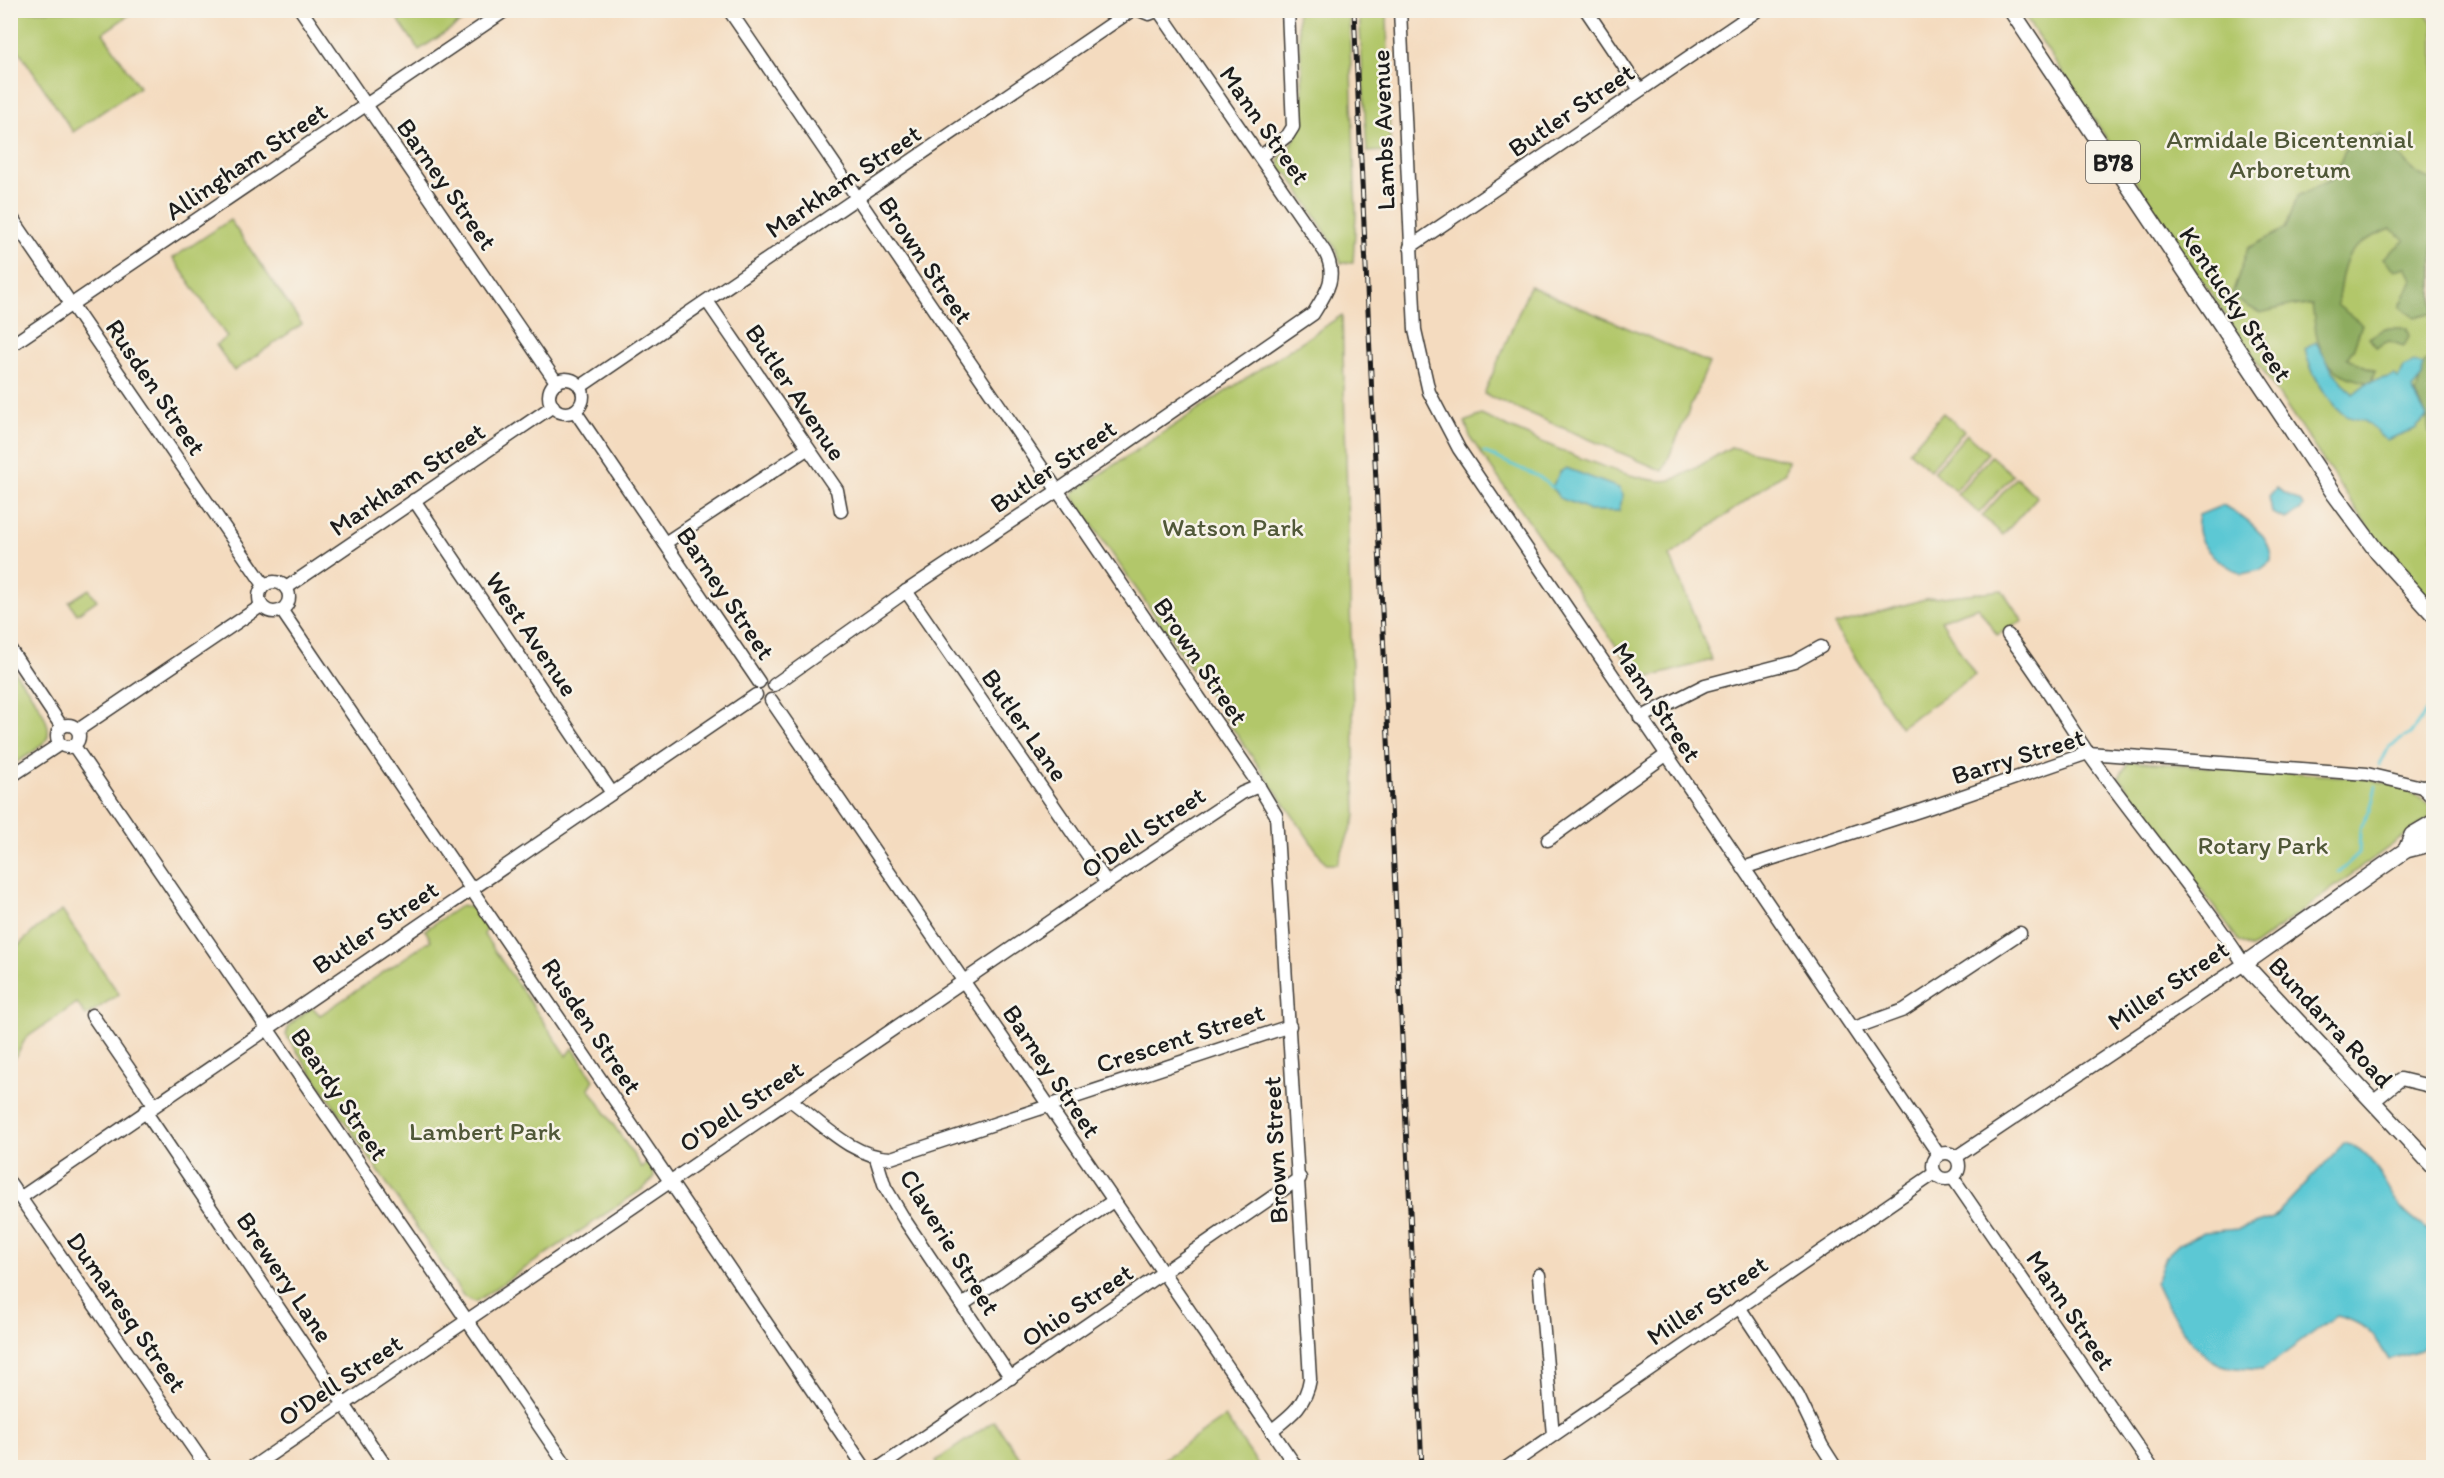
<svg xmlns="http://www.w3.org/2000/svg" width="2444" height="1478" viewBox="0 0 2444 1478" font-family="Itim,sans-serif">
<rect width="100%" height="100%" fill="#f7f3e8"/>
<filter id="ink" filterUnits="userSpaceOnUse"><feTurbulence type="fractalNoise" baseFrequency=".0167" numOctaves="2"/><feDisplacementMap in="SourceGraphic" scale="12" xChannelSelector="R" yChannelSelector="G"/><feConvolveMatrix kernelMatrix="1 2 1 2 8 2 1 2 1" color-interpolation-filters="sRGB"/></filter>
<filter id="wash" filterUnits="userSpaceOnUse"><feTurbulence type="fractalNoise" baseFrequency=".008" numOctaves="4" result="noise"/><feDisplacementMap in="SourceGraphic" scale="24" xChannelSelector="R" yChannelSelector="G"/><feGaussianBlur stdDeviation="1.35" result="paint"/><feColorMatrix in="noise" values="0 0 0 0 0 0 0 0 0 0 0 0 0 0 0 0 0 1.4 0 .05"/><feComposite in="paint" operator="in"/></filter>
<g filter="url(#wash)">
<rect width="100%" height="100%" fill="#f4dbbf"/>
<g fill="#b2c76b" stroke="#677244" stroke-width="1.5">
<polygon points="10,11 135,11 103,33 139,87 73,132 11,39"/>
<polygon points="392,11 478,11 419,50"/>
<path d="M1297,11H1349L1356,215L1353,263H1341L1335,247L1289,175L1280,171L1279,159C1287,150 1296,140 1299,128C1307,94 1299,45 1297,11Z"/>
<polygon points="1359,11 1387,11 1390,151 1367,152"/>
<polygon points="2021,11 2423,11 2434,25 2433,606 2378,542"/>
<polygon points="230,220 302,324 234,371 216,345 227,337 173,258"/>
<polygon points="1530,286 1709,363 1663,471 1484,394"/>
<polygon points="1342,315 1356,816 1337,864 1326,864 1073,497 1073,492"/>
<polygon points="1943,413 1964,431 1930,470 1909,451"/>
<path d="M1481,415C1518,431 1636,488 1671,480C1686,476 1716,455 1731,447L1788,460L1785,472L1670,556L1712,660L1640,680L1471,439L1465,422Z"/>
<polygon points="1967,434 1988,453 1955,491 1933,472"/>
<polygon points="1991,456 2013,475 1979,513 1957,494"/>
<polygon points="2016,478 2037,497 2003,535 1982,516"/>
<polygon points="89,589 97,600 77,614 69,602"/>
<polygon points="2002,590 2023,621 1997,635 1978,607 1941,620 1975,675 1900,727 1834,625 1925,599"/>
<path d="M10,666C21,681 58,723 46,740C38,751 21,759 11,766Z"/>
<path d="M2129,761L2365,778C2390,784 2412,787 2430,807V817L2251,948L2238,940L2119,777Z"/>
<polygon points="462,905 472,908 488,924 484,935 567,1056 573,1048 594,1080 589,1088 642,1168 647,1161 653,1170 654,1178 644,1188 475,1302 464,1297 286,1035 289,1025 312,1007 320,1015 431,940 425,930"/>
<polygon points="62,911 119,994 86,1016 77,1003 26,1038 11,1065 11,952 37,928"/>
<polygon points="1225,1417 1260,1467 1152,1467"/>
<polygon points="994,1421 1023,1462 1016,1467 940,1467 936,1461"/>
</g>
<g fill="#8dac5f" stroke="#54643e" stroke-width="1.5">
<path d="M2380,134L2415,173L2433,180V313L2415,318L2400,307L2412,279L2406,267L2395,270L2383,258L2405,240L2391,229C2343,248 2345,256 2337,305L2362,324L2353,350L2347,358L2375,371L2371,383C2320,375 2318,350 2312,305H2293L2260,313L2231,297L2248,248L2285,229L2298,196L2334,178L2347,145Z"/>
<polygon points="2385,328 2407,328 2409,337 2404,346 2389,341 2376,347 2369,338"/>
<path d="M2433,356V433H2429L2427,417L2416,394C2421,382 2419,360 2433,356Z"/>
</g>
<g fill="#5cc8d4" stroke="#3c7278" stroke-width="1.5">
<path d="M2316,342L2332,370L2353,394L2367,383L2395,375L2399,379L2404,367L2414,362L2423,365L2422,377L2412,389L2427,417L2415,429L2387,440C2377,436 2375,427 2366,422C2359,418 2349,419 2343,414C2327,401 2309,370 2305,349Z"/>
<polygon points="1566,468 1619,488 1623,495 1619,511 1588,511 1584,507 1559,498 1552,487 1560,472"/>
<polygon points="2276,488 2301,502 2303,506 2300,511 2286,519 2272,513 2269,496"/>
<path d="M2223,505C2243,517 2273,536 2271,561L2260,570L2242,574C2218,562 2191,545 2199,515Z"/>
<path d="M2344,1143C2377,1150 2383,1189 2404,1211C2412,1220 2424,1227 2433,1234V1338L2417,1351L2389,1359C2374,1334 2365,1322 2336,1316L2262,1370C2251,1369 2237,1369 2225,1366C2196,1358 2167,1309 2156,1283L2165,1257L2179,1244L2204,1232L2238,1229L2273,1218Z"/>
</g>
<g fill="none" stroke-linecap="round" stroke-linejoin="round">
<g stroke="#5cc8d4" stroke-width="3">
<polyline points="1484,452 1539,477 1552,487"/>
<polyline points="2380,765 2389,747 2410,734 2434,701"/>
<polyline points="2339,872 2359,853 2360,829 2370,811 2376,786"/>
<polyline points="10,894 10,898"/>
</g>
</g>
</g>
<g filter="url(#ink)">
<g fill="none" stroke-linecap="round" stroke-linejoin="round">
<defs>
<g id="minor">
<polyline points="301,10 557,383"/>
<path d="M729,10L1252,775L1276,815L1310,1379C1306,1405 1290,1416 1271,1431"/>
<polyline points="1139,10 1149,14 1159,10"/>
<polyline points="1400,10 1415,330 1429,392 1459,449 1939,1155"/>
<polyline points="1586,10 1640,90"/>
<polyline points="2433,10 2434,12"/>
<polyline points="1260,157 1288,135 1293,127 1288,10"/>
<polyline points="10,215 264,585"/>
<polyline points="1410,247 1758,10"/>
<polyline points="707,301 837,490 841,511"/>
<polyline points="10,346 506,10"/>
<circle cx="566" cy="396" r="17"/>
<polyline points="580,387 1132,10"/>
<polyline points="575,411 759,682"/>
<polyline points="414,500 612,793"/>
<polyline points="665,543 807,449"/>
<circle cx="274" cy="597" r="15"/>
<polyline points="286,588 553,406"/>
<polyline points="906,591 1107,883"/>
<polyline points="282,611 865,1468"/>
<polyline points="10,649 62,727"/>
<path d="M774,685L905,592L1057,491L1313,314C1327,292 1338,277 1325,252L1159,11"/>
<polyline points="771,700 1297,1468"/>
<polyline points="1640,718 1705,685 1794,662 1821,647"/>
<circle cx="68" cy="736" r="11"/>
<polyline points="78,730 261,606"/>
<polyline points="74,746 568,1468"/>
<polyline points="10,777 60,744"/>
<polyline points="2422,787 2434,799"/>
<polyline points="1548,840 1666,755"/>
<polyline points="1743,868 1922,810 2088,753 2367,774 2422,787 2434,786"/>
<polyline points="92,1015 154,1105"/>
<polyline points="1854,1028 1904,1010 2020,933"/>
<path d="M790,1100C821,1122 851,1157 891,1158L1290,1026"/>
<polyline points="2373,1102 2401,1079 2434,1087"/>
<polyline points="145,1111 387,1468"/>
<circle cx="1946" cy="1166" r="13"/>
<path d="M1956,1157L2244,964C2196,890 2138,824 2088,753C2061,713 2038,673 2008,635"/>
<polyline points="876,1158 885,1187 904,1219 1011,1378"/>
<polyline points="1953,1178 2152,1468"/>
<polyline points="10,1183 207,1468"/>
<polyline points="20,1198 756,695"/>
<polyline points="1539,1275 1553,1435"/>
<polyline points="962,1305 1113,1201"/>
<polyline points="1739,1307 1798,1396 1822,1446 1836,1468"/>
<polyline points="251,1468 1107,883 1242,793 1259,786"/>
<polyline points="879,1468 1300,1178"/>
<polyline points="1506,1468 1935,1173"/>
</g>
<g id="major">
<polyline points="2011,10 2335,495 2378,553 2434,615"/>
<polyline points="2434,838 2422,846 2406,850 2244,964 2434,1167"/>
<polyline points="2406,850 2412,835 2434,822"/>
</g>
</defs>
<use href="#minor" stroke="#3c3934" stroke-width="15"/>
<use href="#major" stroke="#3c3934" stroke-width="18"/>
<use href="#minor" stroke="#fff" stroke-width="12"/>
<use href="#major" stroke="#fff" stroke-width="15"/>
<defs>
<polyline id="rail" points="1354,10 1422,1468"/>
</defs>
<use href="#rail" stroke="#1c1c1c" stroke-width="5"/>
<use href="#rail" stroke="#f7f3e8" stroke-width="3" stroke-dasharray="9" stroke-linecap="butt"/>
</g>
</g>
<g text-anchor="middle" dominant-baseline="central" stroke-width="5" stroke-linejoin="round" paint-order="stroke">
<rect fill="#f7f3e8" stroke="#5e5c59" stroke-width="1.5" x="2086" y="141" width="54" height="42" rx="4.5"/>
<g font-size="24" font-weight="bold" fill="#1c1c1c">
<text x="2113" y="162">B78</text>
</g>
<g font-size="26" fill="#1c1c1c" stroke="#f7f3e8">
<text transform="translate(1571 110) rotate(-34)">Butler Street</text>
<text transform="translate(1265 125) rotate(55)">Mann Street</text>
<text transform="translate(1383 130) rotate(-92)">Lambs Avenue</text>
<text transform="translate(246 161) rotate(-34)">Allingham Street</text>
<text transform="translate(843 181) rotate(-34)">Markham Street</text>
<text transform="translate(447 184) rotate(55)">Barney Street</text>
<text transform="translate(926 260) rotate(56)">Brown Street</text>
<text transform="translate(2236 304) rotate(56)">Kentucky Street</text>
<text transform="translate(156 387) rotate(56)">Rusden Street</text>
<text transform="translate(796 392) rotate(56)">Butler Avenue</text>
<text transform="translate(1053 466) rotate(-34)">Butler Street</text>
<text transform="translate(407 479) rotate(-34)">Markham Street</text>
<text transform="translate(726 593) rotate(56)">Barney Street</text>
<text transform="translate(532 634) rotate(56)">West Avenue</text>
<text transform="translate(1201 661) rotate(56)">Brown Street</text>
<text transform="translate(1657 702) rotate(56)">Mann Street</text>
<text transform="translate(1025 725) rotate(55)">Butler Lane</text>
<text transform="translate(2018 756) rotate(-17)">Barry Street</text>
<text transform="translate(1143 832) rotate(-34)">O'Dell Street</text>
<text transform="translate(375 927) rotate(-34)">Butler Street</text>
<text transform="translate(2168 985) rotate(-34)">Miller Street</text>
<text transform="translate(2331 1022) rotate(47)">Bundarra Road</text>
<text transform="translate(592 1026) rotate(56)">Rusden Street</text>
<text transform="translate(1180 1038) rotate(-18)">Crescent Street</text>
<text transform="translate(1052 1071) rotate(56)">Barney Street</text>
<text transform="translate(340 1094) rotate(56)">Beardy Street</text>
<text transform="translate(741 1106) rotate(-34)">O'Dell Street</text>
<text transform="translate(1275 1150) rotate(-93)">Brown Street</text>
<text transform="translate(950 1242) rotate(58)">Claverie Street</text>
<text transform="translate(285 1277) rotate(56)">Brewery Lane</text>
<text transform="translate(1707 1300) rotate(-34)">Miller Street</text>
<text transform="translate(1077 1305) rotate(-34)">Ohio Street</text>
<text transform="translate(2071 1310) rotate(56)">Mann Street</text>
<text transform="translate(127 1312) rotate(55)">Dumaresq Street</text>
<text transform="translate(340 1380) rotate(-34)">O'Dell Street</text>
</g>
<g font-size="26" fill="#505838" stroke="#f7f3e8">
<text x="2290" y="139">Armidale Bicentennial<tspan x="2290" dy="30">Arboretum</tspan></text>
<text x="1233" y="527">Watson Park</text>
<text x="2263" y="845">Rotary Park</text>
<text x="485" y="1131">Lambert Park</text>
</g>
</g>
<rect width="2444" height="1478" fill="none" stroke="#f7f3e8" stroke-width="36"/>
</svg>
